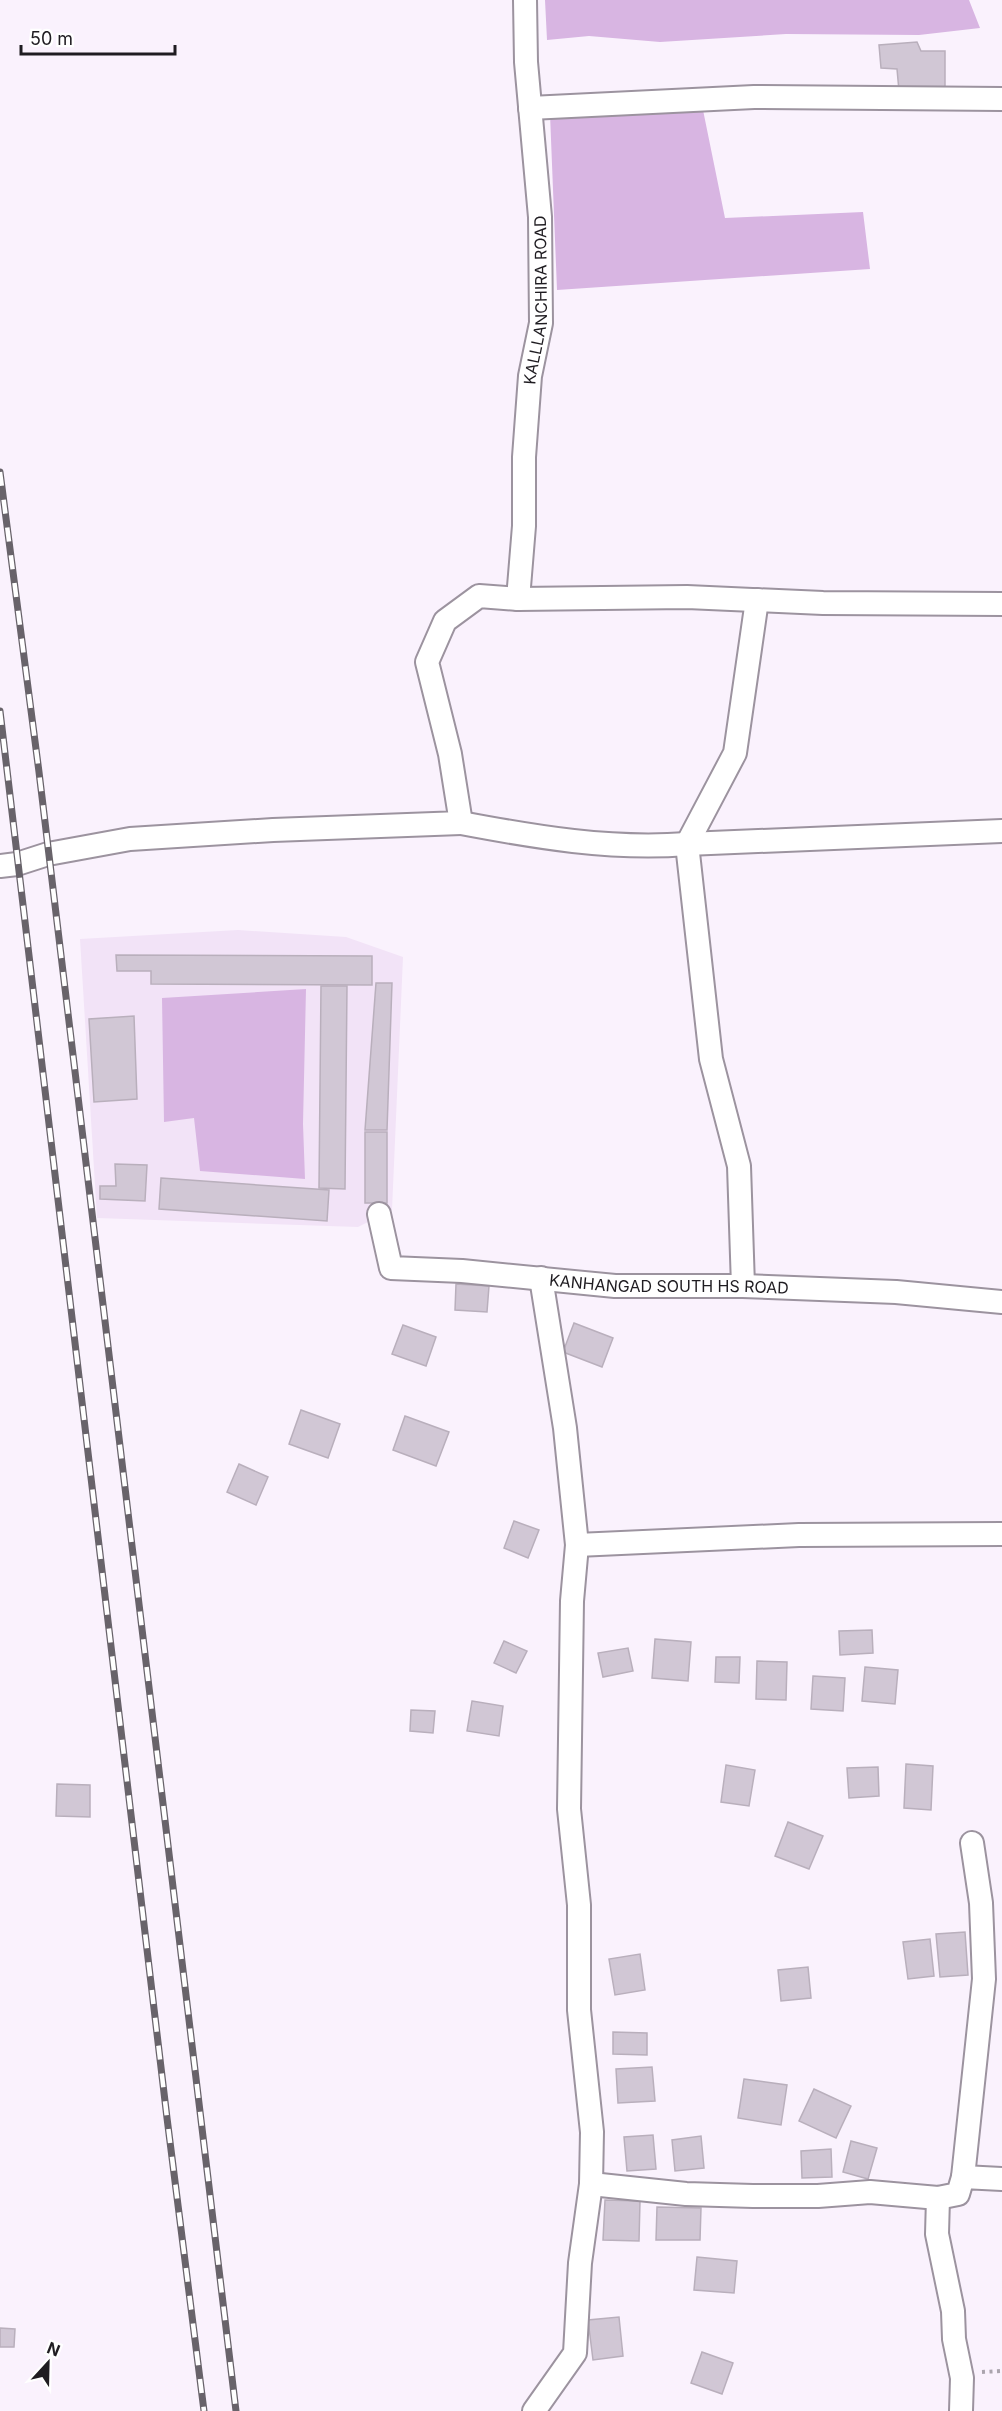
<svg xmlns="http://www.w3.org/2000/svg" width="1002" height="2411" viewBox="0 0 1002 2411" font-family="Inter,sans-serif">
<rect width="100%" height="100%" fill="#faf2fd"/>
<polygon fill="#f2e3f7" points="238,930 346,937 403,957 392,1210 358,1227 97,1218 80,939"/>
<g fill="#d8b5e2">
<polygon points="545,0 969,0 980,28 919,35 786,34 660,42 589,36 547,40"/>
<polygon points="703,110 725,218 863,212 870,269 557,290 550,114"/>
<polygon points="306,989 303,1124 305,1179 200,1171 194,1118 164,1122 162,998"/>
</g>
<g fill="#d1c7d5" stroke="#b9afbc" stroke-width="1.5">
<polygon points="917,42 921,51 945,51 945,91 899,91 897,69 881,68 879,45"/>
<polygon points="116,955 372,956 372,985 151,984 151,971 117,971"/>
<polygon points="376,983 392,983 387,1130 365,1130"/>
<polygon points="321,986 347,986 345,1189 319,1188"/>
<polygon points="134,1016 137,1099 94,1102 89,1019"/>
<rect x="365" y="1132" width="22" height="71"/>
<polygon points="115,1164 147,1165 145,1201 100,1199 100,1186 116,1186"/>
<polygon points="161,1178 329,1190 327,1221 159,1209"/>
<polygon points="456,1284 489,1286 487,1312 455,1310"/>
<polygon points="574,1323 613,1338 602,1367 563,1352"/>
<polygon points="403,1325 436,1337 426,1366 392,1354"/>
<polygon points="301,1410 340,1424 328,1458 289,1444"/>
<polygon points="405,1416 449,1432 436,1466 393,1450"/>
<polygon points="239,1464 268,1477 256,1505 227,1492"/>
<polygon points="514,1521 539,1530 528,1558 504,1548"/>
<polygon points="872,1630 873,1653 840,1655 839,1631"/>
<polygon points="655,1639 691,1642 688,1681 652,1678"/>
<polygon points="504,1641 527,1651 516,1673 494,1663"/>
<polygon points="628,1648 633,1671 603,1677 598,1653"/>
<polygon points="716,1657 740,1657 739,1683 715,1682"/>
<polygon points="757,1661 787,1662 786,1700 756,1699"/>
<polygon points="865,1667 898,1670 895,1704 862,1701"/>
<polygon points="813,1676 845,1678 843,1711 811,1709"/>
<polygon points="472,1701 503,1706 499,1736 467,1731"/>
<polygon points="411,1710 435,1711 433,1733 410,1731"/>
<polygon points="906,1764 933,1766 931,1810 904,1808"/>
<polygon points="726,1765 755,1770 749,1806 721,1802"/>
<polygon points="878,1767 879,1796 849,1798 847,1768"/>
<polygon points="57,1784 90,1785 90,1817 56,1816"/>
<polygon points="788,1822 823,1836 809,1869 775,1856"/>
<polygon points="965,1932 968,1975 940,1977 936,1934"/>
<polygon points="930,1939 934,1976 908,1979 903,1942"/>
<polygon points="640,1954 645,1990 615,1995 609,1959"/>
<polygon points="808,1967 811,1998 781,2001 778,1970"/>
<polygon points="613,2032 647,2033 647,2055 613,2054"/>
<polygon points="652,2067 655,2101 618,2103 616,2069"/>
<polygon points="744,2079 787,2085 781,2125 738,2118"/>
<polygon points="814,2089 851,2106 836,2138 799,2121"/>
<polygon points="653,2135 656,2169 627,2171 624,2137"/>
<polygon points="701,2136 704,2168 675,2171 672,2140"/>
<polygon points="851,2141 877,2148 868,2179 843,2172"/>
<polygon points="831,2149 832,2177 802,2178 801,2151"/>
<polygon points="605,2200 640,2201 639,2241 603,2240"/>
<polygon points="657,2207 701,2208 700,2240 656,2240"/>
<polygon points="697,2257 737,2261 734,2293 694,2290"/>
<polygon points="619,2317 623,2356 593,2360 588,2320"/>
<polygon points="0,2328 15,2329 14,2347 0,2347"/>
<polygon points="702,2352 733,2363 722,2394 691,2383"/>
</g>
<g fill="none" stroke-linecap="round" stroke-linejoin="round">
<defs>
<g id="minor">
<polyline points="530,108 754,97 1002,99"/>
<path id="s1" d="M518,599L524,526V457L530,376L541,323L540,217L526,62L525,0"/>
<path d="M461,823C535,837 611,850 687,844L1002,831"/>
<polyline points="0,866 17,864 48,854 130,839 273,830 461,823 450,754 427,662 445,621 479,596 518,599 687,597 823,603 1002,604"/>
<path id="s2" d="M379,1214L391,1268L462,1271L615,1286H743L896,1292L1002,1302"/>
<polyline points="743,1286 739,1166 711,1059 687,844 735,753 757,600"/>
<polyline points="577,1545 799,1535 1002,1534"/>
<polyline points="963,2177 984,1979 981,1903 972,1843"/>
<polyline points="591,2184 686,2194 753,2196 818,2196 870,2192 938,2198 958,2194 963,2177 1002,2179"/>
<polyline points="938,2198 937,2234 953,2311 954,2339 962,2378 961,2411"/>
<polyline points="534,2411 575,2353 580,2263 591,2184 592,2132 579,2010 579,1905 569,1809 572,1601 577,1545 565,1428 541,1278"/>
</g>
</defs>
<use href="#minor" stroke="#9c939f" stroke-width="26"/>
<polyline stroke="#aba5ae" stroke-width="4" stroke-dasharray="3 4.5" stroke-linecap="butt" points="982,2372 1002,2371"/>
<use href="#minor" stroke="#fff" stroke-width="22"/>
<defs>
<g id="rail">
<polyline points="0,472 39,772 236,2411"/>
<polyline points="0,711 167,2118 204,2411"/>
</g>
</defs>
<use href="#rail" stroke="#68636a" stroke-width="7"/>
<use href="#rail" stroke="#fff" stroke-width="4.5" stroke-dasharray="14" stroke-linecap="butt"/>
</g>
<g text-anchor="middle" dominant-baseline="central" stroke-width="5" stroke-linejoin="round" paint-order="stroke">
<g font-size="16" fill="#1f1c21" stroke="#fff">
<text stroke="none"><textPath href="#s1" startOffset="300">KALLLANCHIRA ROAD</textPath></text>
<text stroke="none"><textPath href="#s2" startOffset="334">KANHANGAD SOUTH HS ROAD</textPath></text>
</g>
</g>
<g transform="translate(48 2363) rotate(22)" stroke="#ffffff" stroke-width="4.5" paint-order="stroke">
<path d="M0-4.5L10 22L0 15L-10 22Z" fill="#1f1c21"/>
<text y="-9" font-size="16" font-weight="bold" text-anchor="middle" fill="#1f1c21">N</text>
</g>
<path d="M21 45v9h154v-9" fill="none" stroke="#1f1c21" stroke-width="3"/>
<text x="30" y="45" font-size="18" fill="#1f1c21" stroke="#ffffff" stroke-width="4.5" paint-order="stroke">50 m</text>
</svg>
